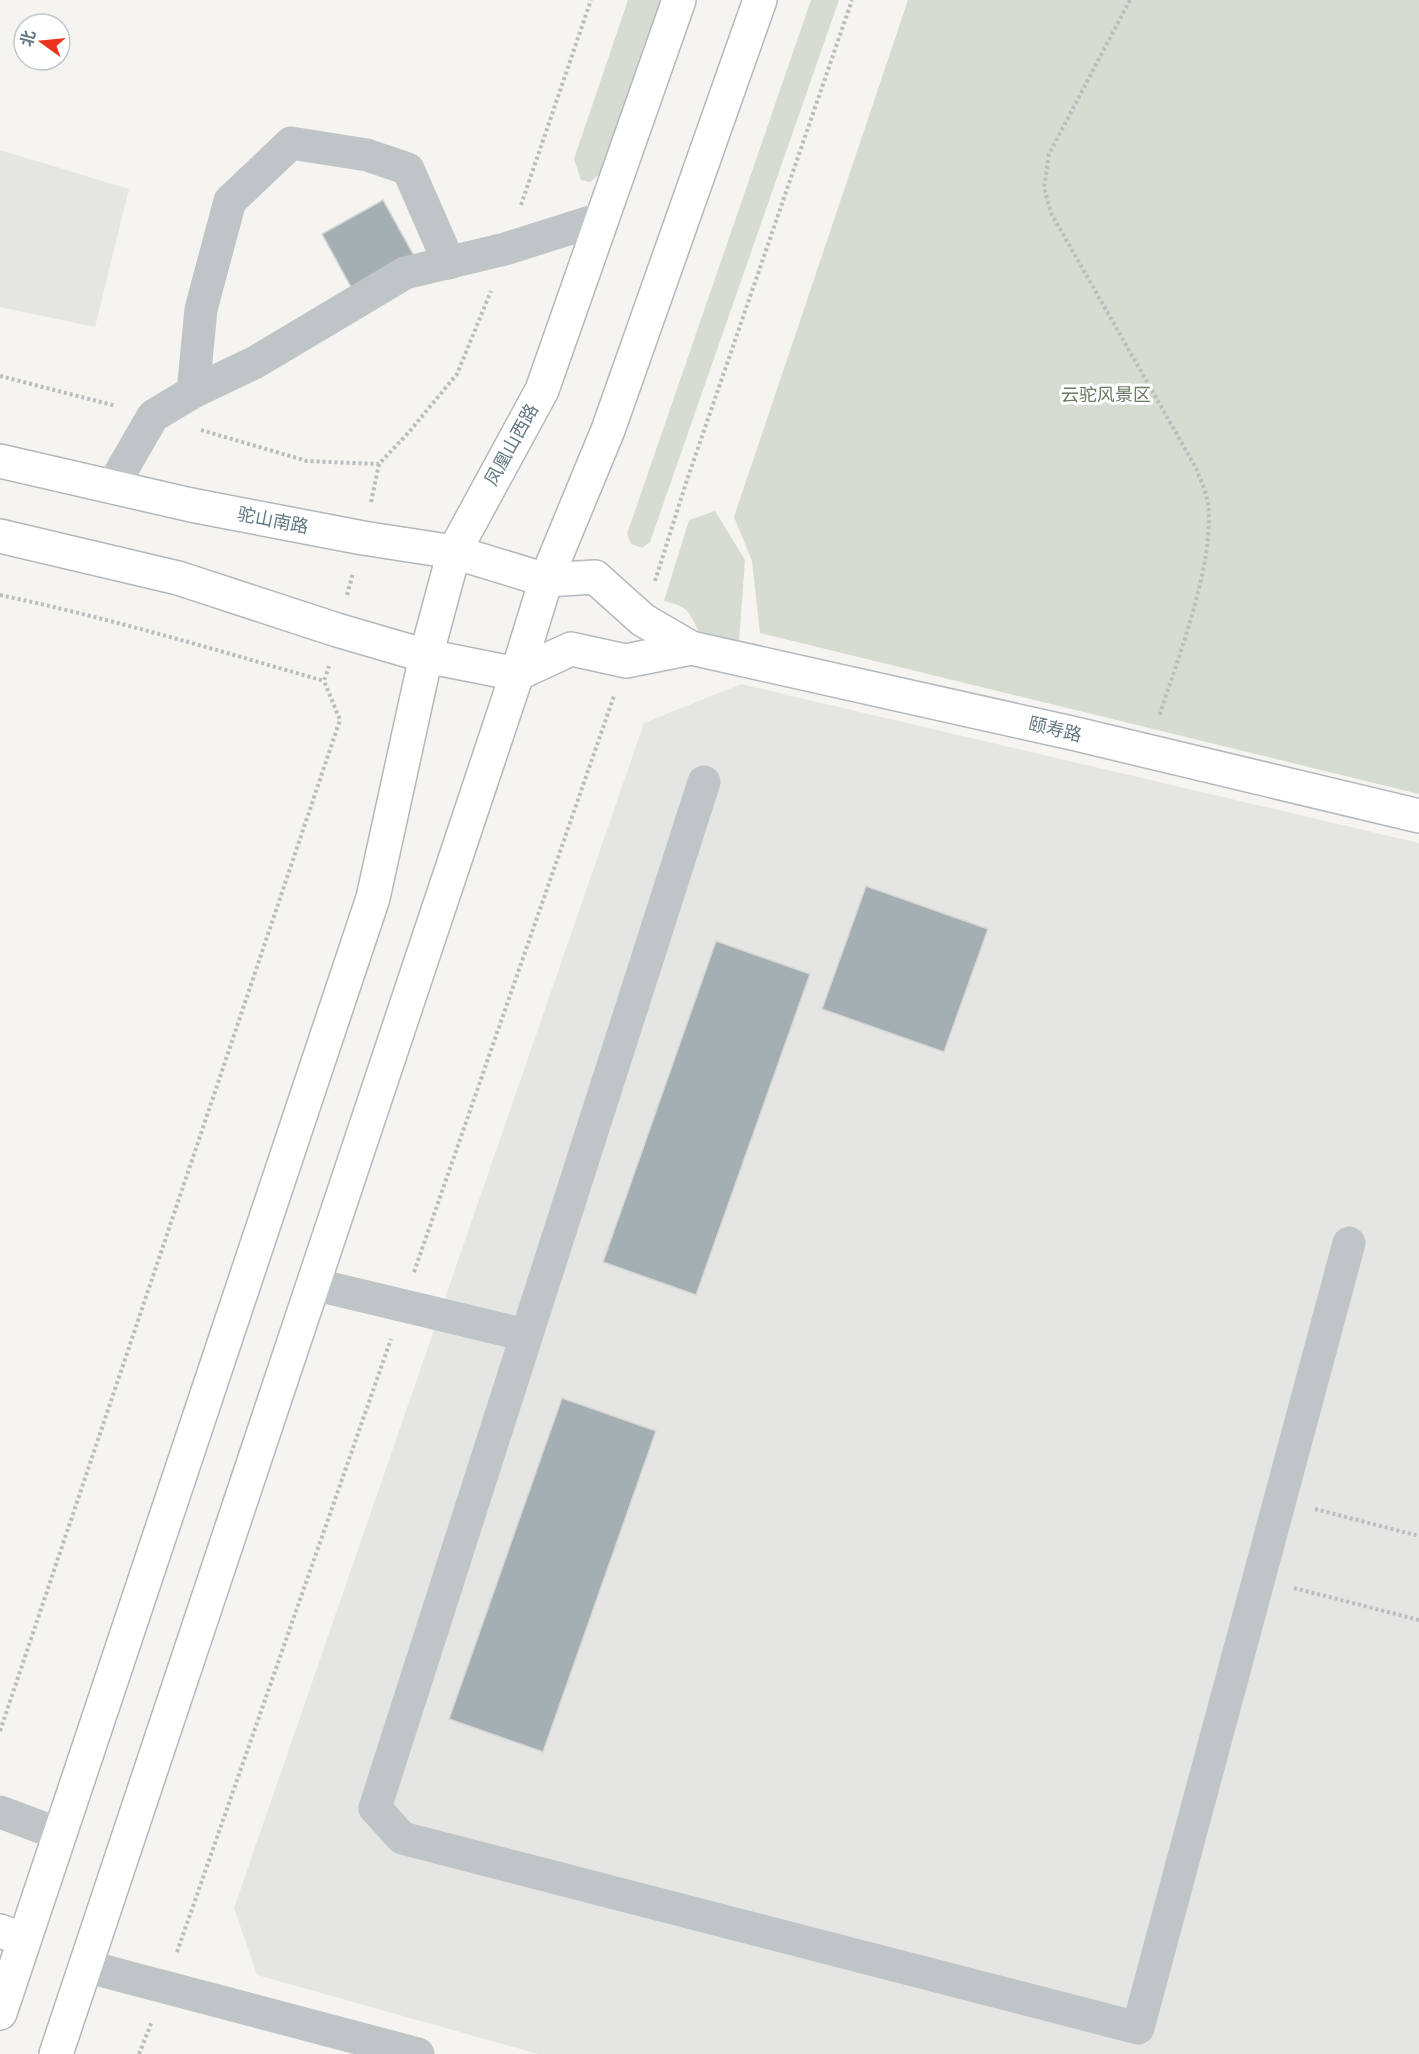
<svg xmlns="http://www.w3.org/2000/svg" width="1419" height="2054" viewBox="0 0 1419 2054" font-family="'Sofia Sans Condensed','Noto Sans SC',sans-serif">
<rect width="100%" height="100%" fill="#f5f4f1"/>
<g fill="#e5e6e4">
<polygon points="0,150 129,189 95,327 0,307"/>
<polygon points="741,684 1419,843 1419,2054 538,2054 257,1975 234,1908 644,723"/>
</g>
<g fill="#d7dcd2">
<polygon points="628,0 664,0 606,169 590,182 581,180 574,159"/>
<polygon points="811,0 839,0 650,542 642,548 631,544 627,534"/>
<polygon points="908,0 1419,0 1419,794 760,633 752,561 734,517"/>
<path d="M715,511L745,560L739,642L699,632C688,610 689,607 664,601L689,520Z"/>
</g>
<g fill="#a4afb3" stroke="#d6d6d3" stroke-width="1.5">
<polygon points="383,200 418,263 357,298 322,234"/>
<polygon points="866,886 988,929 944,1052 822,1009"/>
<polygon points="716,941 810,974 696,1295 603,1262"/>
<polygon points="562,1398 656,1431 543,1752 449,1719"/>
</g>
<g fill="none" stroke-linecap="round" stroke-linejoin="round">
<defs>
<g id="secondary">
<polyline points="546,580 595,577 643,620 691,648 1076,734 1419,816"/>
<polyline points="517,674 571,649 626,661 691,648"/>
<polyline points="0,1931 24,1940"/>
</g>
<g id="primary">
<polyline points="0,461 191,505 363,538 454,552 546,580"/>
<polyline points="0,536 178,578 337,630 426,656 517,674"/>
<polyline points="0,2013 373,898 426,656 454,552 542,390 679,0"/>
<polyline points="56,2054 517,674 546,580 608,430 760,0"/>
</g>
</defs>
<use href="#secondary" stroke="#b4babe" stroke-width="36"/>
<use href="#primary" stroke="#b3b8bb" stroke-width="36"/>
<g stroke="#b9bdbf" stroke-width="4" stroke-dasharray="3 3" stroke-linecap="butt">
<path d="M1130,0L1049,154L1044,188L1051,213L1196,468C1200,479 1206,491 1208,503C1215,564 1178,657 1159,717"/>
<polyline points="521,205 591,0"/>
<polyline points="0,376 116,406"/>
<polyline points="201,430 307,461 379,464"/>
<polyline points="371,502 379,464 409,432 457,374 491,291"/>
<polyline points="655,581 686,483 852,0"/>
<path d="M0,595C109,618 217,650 324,681"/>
<polyline points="347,595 353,573"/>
<polyline points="414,1272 614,696"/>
<polyline points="1315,1509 1419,1536"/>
<polyline points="1294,1588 1419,1620"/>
<polyline points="0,1731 340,720 324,681 329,666"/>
<polyline points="177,1952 391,1339"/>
<polyline points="139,2054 152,2021"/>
</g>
<g stroke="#bfc5c7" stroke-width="33">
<polyline points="193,392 201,309 230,201 291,143 367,155 408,169 449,263"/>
<polyline points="112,487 153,416 193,392 254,363 405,273 505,249 603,218"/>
<polyline points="704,782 375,1808 402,1838 1138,2028 1349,1243"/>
<polyline points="313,1284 526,1335"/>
<polyline points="0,1812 59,1834"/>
<polyline points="85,1966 418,2054"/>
</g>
<use href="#secondary" stroke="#fff" stroke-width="33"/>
<use href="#primary" stroke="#fff" stroke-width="33"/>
</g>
<g text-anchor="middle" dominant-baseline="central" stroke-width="6" stroke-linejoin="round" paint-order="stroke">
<g font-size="18" fill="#697a62" stroke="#fff">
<text x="1106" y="395">云驼风景区</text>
</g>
<g font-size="18" fill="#627883" stroke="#fff">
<text transform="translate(512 445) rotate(-61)">凤凰山西路</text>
<text transform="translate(273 521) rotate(11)">驼山南路</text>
<text transform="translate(1055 730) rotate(13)">颐寿路</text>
</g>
</g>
<g transform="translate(42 42) rotate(285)"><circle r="28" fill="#ffffff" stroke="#c0c9cd" stroke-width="1.5"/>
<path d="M0-4.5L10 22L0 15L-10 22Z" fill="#ea341c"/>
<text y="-9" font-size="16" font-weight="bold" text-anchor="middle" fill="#627883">北</text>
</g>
</svg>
